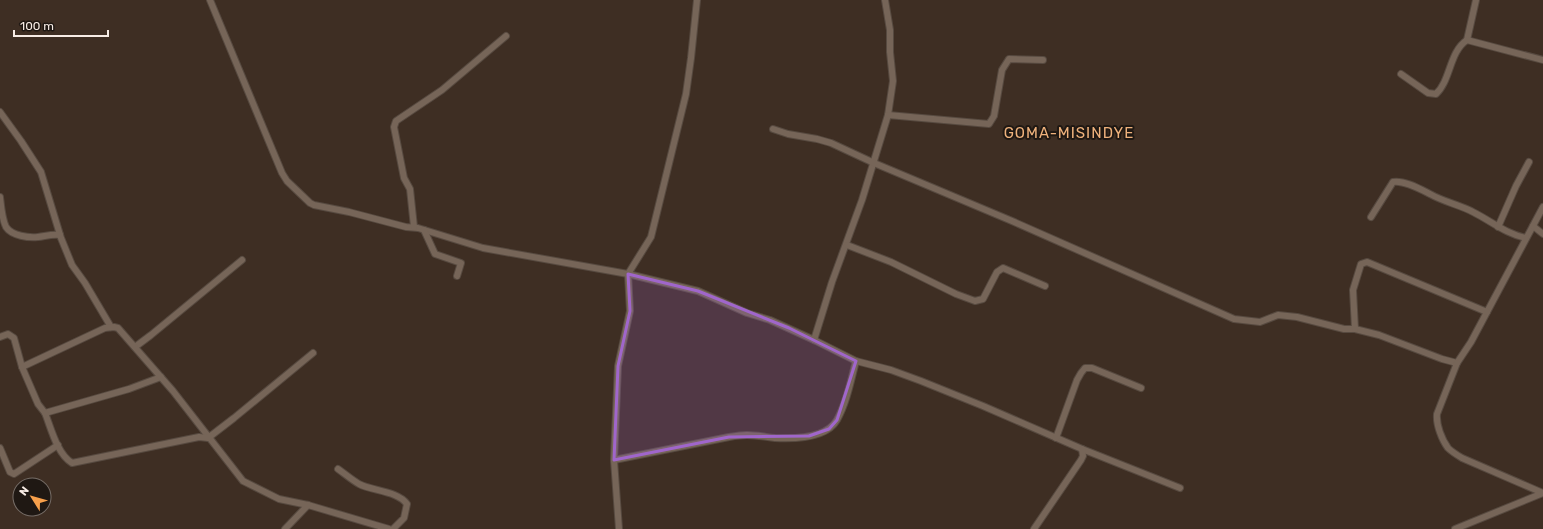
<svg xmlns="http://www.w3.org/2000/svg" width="1543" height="529" viewBox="0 0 1543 529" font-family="Rubik,sans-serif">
<rect width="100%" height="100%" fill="#3e2e23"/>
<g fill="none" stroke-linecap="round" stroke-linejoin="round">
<defs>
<g id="street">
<polyline points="210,0 282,173 287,181 310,203 314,205 349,212 406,227 418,228 483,248 628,274 698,291 747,313 770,320 814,340 832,282 862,200 888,115 893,81 890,52 890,30 885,0"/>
<polyline points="1467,40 1476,0"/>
<path d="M1401,74L1428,93L1436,94C1451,80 1449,52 1467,40L1543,60"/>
<polyline points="0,112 21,141 41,172 61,238 72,265 85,283 111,327"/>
<polyline points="888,115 989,124 994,116 1002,70 1009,59 1043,60"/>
<polyline points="773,129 788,134 817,139 831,143 874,163 1012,221 1234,319 1260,322 1278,315 1297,317 1344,329 1355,329 1379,335 1442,359 1457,363 1471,342 1543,207"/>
<path d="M0,197C1,206 2,219 6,227C12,236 29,238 38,237C46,236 52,234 60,235"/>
<path d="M1371,217L1393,182C1404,180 1420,189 1430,194C1444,202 1460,205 1473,212C1491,221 1506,234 1526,238"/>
<polyline points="1533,226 1543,234"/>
<polyline points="414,227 410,189 404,178 394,127 396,121 442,90 506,36"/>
<polyline points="1498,227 1516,186 1529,162"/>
<polyline points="424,230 435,254 461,263 457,276"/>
<polyline points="847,245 891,262 956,294 975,301 983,299 997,272 1003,268 1045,286"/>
<polyline points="1355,329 1353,290 1361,264 1367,262 1487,312"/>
<polyline points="0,337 8,334 14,338 22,367 38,404 45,413 129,389 161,377"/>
<polyline points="814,340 856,361 891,370 921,381 983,406 1082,449 1180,488"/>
<polyline points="135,347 151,335 242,260"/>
<path d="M1457,363L1437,414C1436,425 1442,440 1448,448C1452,452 1457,455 1462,458L1543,493"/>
<polyline points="22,367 105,328 114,327 118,328 173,391 243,481 279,499 308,505 389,529"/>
<path d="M45,413C51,428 57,454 72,463L199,437L208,438L234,418L313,353"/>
<polyline points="1056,438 1077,380 1081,373 1085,368 1092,368 1141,388"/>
<polyline points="0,448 10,472 14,474 58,445"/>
<path d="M614,460L729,437C735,436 741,435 747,435C756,435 766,437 775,438C794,439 826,439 837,420C847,402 851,380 856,361"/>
<path d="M338,469C345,474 352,480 359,484C372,491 398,491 407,504L404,518L393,529"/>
<polyline points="285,529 308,505"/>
<polyline points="619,529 614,460 618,366 630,311 628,274 651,237 663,188 686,94 691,58 697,0"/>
<polyline points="1034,529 1081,460 1083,456 1082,449"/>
<polyline points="1455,529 1543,493"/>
</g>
</defs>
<use href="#street" stroke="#574a40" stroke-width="8"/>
<use href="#street" stroke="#766558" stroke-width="6"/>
</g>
<path fill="#a066cb" fill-opacity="0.2" stroke="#a066cb" stroke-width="3" stroke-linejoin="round" d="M628,274L698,291L789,328L856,361L837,420L829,429L809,436L729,437L614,460L618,366L630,311Z"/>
<g text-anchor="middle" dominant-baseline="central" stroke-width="4" stroke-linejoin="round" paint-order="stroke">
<g font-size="15" letter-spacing="1" fill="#efb27c" stroke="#1f1813">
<text x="1069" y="133">GOMA-MISINDYE</text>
</g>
</g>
<g transform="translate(32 497) rotate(307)"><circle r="19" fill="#1f1813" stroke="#766d67"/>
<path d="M0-3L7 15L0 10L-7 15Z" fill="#f8a04b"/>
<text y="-6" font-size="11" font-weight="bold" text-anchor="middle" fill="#f8ede6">N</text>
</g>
<path d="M14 30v6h94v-6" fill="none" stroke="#f8ede6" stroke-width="2"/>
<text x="20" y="30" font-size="12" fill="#f8ede6" stroke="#1f1813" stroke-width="3" paint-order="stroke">100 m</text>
</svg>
